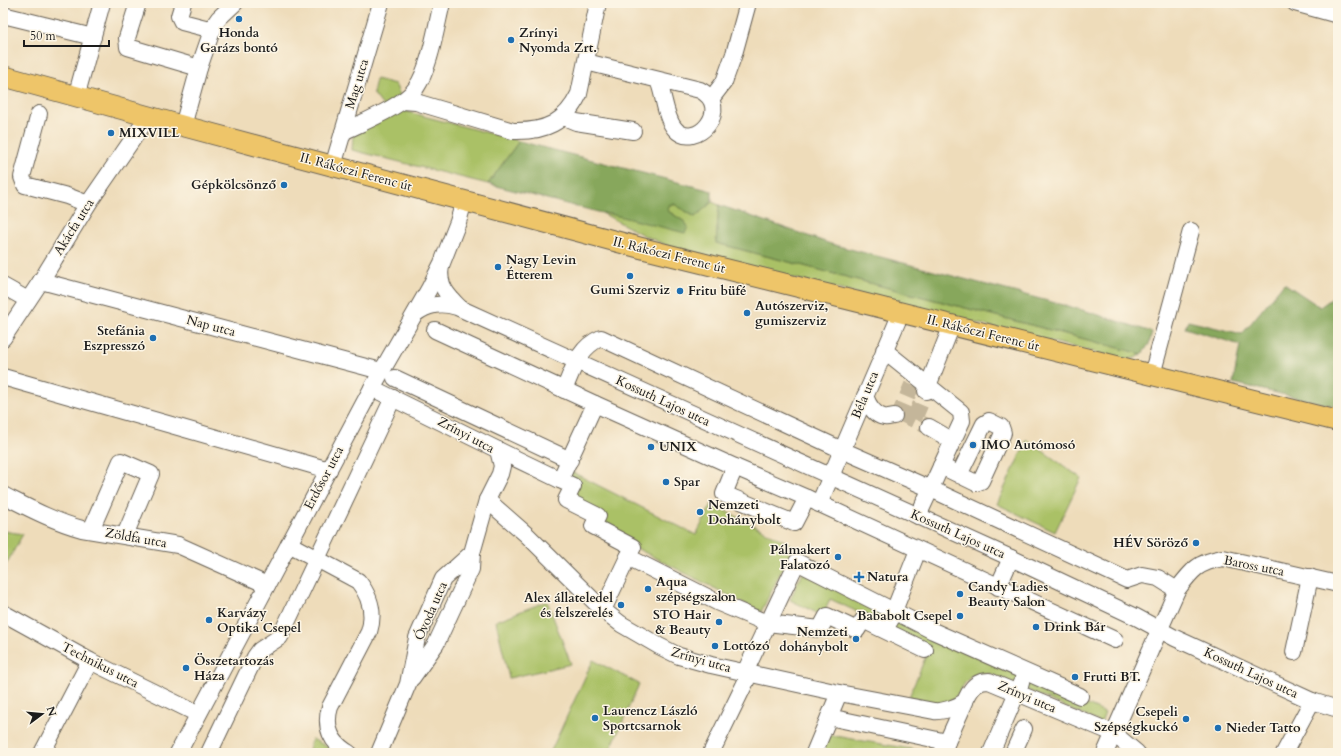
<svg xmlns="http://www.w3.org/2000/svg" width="1341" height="756" viewBox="0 0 1341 756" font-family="Cardo,serif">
<rect width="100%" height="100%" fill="#fcf5e5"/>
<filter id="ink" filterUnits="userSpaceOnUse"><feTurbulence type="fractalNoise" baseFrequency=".025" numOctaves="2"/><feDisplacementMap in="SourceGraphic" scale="8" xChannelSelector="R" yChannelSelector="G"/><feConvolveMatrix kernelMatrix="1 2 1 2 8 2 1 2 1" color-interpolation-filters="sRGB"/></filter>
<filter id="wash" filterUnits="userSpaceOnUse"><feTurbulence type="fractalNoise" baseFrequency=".012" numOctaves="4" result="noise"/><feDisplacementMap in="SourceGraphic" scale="16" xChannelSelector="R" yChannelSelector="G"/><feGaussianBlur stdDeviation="0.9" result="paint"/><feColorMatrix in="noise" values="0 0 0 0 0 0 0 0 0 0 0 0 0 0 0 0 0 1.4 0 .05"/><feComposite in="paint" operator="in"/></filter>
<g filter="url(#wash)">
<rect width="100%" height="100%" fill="#eedcba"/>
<g fill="#aac166" stroke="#636e41">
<polygon points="376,79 395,84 408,112 519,141 488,184 352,150 353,135 383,106 373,93"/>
<polygon points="712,202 719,205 716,243 1142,354 1135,358 1126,360 675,249 643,235 602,213 610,214 688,227 685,222 668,211 669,205 674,204 695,217"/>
<polygon points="1027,440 1081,478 1055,532 997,504"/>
<polygon points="568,470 696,535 712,504 794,546 761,612 636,548 598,523 570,499 564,479"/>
<polygon points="3,531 23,534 3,570"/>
<path d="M802,573L1105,713L1101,723L991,674C958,667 967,702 940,704C932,705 917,699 909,697L930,646L830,599L823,616L790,600Z"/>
<polygon points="547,601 571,664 509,678 496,621"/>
<polygon points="593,660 639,684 609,753 550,753"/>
<polygon points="829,735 928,752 928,753 821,753"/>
<polygon points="312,739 338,752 338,753 308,753"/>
</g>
<g fill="#87a75b" stroke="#52623c">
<polygon points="519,141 712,191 712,202 695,217 674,204 669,205 668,211 685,222 688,227 685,233 610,214 602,213 488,184"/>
<polygon points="719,205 831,244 1086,311 1152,332 1149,344 1142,354 716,243"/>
<polygon points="1284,283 1320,307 1338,294 1338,407 1233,383 1240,345 1185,328 1188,321 1242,334"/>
</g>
</g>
<g filter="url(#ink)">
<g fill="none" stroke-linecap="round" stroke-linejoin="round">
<g stroke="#c4b69a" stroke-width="16" stroke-dasharray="16 8" stroke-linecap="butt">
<polyline points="900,413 929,427"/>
<polyline points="894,416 900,413 912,385"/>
<polyline points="914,419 926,391"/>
</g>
<defs>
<g id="minor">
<polyline points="138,3 127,38 128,47 199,68"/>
<polyline points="183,3 179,16 182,22 213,30"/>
<polyline points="1295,3 1338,15"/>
<polyline points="3,15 93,37"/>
<path d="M586,62L700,90C734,108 695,152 675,129C665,118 664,94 658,80"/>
<polyline points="76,97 102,3"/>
<polyline points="711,99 724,82 734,54 748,3"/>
<path d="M403,101L416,102L513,131C545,132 565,123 579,94L598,3"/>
<polyline points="39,114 22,177 25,185 67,196 88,204"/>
<polyline points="564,117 576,122 633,131"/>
<polyline points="183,126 199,68 214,25 219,18 235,3"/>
<path d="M343,132C363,122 404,106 416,88C430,68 436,27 442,3"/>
<polyline points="333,166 381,3"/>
<path d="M441,266C437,285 448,296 460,308"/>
<polyline points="41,281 381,371"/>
<polyline points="3,286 28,300"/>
<path d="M415,314C428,304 441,302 457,307L1011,558L1136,617L1175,638L1312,701L1338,709"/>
<polyline points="435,330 595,404 735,467 807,498 1115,640"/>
<polyline points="3,338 41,281 88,204 148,117"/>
<polyline points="884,350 961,412 962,421 918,516"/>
<polyline points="1152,375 1191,231"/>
<polyline points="3,377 329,470"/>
<polyline points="395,378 570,460"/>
<polyline points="372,388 498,450 502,466 500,474 487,500 472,553 443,579 417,638 408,684 379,753"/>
<path d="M564,390C573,369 579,347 601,338L842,450L931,489L1127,580L1142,575L1158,578L1177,590"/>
<polyline points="926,391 952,325"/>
<path d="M865,396C868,404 874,415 884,417C887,418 892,416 894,416"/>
<polyline points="929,427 953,441"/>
<polyline points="498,450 560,480 595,404"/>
<polyline points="941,466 976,483 981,481 1003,433 1001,427 989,421 984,424 959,475"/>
<polyline points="735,467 724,494 794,523 807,498"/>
<polyline points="560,480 573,486 566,500 598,516 593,526 633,547 628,557 719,603 767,623 820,629 827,616 857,630 863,620 925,650"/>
<path d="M3,495C29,508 53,521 82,529L178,545L267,585"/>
<path d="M487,500L527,535L603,610L621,624L659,646L679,656L711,665L839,693L934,711C942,712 958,707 964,702C965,702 967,697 967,697C972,687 977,681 989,681L1113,733L1137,753"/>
<polyline points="819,504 901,313"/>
<polyline points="91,530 121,461 151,474 125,535"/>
<path d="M289,544L358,581C370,596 375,613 369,632L330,707C324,727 331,743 349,753"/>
<polyline points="998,587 1011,558"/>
<polyline points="603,610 628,557"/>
<polyline points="3,613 90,661 198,714"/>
<polyline points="890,621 918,550"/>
<polyline points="1294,652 1310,577"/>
<polyline points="745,672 797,562 933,631 1080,696"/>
<polyline points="412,678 436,644 471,569 472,553"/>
<polyline points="829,717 947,742"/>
<polyline points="42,753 90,661"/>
<polyline points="178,753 372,388 429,289 442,263 458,222 464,201"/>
<polyline points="209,753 255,657 260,650 280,637 393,398"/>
<polyline points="711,753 750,673"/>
<polyline points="814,753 839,693"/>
<polyline points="942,753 965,702"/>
<polyline points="991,753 1021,683"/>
<polyline points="1013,753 1024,729"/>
<path d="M1105,753L1177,590C1192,570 1198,562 1223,558L1338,584"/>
<polyline points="1284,753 1312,701"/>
</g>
<polyline id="major" points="3,76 183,126 641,248 1338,421"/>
</defs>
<use href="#minor" stroke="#665f53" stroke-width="18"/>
<use href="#major" stroke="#665f53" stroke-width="22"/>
<use href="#minor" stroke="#fff" stroke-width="16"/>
<use href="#major" stroke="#eec569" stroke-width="20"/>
</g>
</g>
<g fill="#1f6fb2" stroke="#fcf5e5" stroke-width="1.5">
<circle cx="239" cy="19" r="4"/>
<circle cx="511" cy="40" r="4"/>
<circle cx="111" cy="133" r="4"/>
<circle cx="284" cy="185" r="4"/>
<circle cx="498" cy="267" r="4"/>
<circle cx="630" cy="276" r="4"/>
<circle cx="680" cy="291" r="4"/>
<circle cx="747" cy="313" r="4"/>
<circle cx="153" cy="338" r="4"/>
<circle cx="973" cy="445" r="4"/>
<circle cx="651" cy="447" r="4"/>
<circle cx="666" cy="482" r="4"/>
<circle cx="700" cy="512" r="4"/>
<circle cx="1196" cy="543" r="4"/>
<circle cx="838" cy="557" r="4"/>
<path d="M857 571h4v4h4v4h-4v4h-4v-4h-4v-4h4z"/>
<circle cx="648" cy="589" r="4"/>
<circle cx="960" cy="594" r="4"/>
<circle cx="621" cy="605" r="4"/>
<circle cx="960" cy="616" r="4"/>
<circle cx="209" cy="620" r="4"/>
<circle cx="719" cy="622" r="4"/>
<circle cx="1036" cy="627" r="4"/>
<circle cx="856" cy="639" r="4"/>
<circle cx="715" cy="646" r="4"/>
<circle cx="186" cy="668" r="4"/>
<circle cx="1075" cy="677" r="4"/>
<circle cx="595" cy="718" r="4"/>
<circle cx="1186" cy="719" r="4"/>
<circle cx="1218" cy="728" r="4"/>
</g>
<g text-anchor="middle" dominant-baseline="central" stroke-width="3" stroke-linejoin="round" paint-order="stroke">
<g font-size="13" font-weight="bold" fill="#1c1c1c" stroke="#fcf5e5" text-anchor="start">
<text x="239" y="33" text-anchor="middle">Honda<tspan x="239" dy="15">Garázs bontó</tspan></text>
<text x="519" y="33">Zrínyi<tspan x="519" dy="15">Nyomda Zrt.</tspan></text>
<text x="119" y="133">MIXVILL</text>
<text x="276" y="185" text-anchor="end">Gépkölcsönző</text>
<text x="506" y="260">Nagy Levin<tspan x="506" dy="15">Étterem</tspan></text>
<text x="630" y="290" text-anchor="middle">Gumi Szerviz</text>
<text x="688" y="291">Fritu büfé</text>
<text x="755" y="306">Autószerviz,<tspan x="755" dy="15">gumiszerviz</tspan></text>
<text x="145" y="331" text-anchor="end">Stefánia<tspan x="145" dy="15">Eszpresszó</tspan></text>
<text x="981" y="445">IMO Autómosó</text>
<text x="659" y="447">UNIX</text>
<text x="674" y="482">Spar</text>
<text x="708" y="505">Nemzeti<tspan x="708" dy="15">Dohánybolt</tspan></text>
<text x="1188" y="543" text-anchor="end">HÉV Söröző</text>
<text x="830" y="550" text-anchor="end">Pálmakert<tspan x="830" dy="15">Falatozó</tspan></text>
<text x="867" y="577">Natura</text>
<text x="656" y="582">Aqua<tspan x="656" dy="15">szépségszalon</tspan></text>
<text x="968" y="587">Candy Ladies<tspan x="968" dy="15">Beauty Salon</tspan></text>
<text x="613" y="598" text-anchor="end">Alex állateledel<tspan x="613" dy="15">és felszerelés</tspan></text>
<text x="217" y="613">Karvázy<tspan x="217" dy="15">Optika Csepel</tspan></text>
<text x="711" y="615" text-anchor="end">STO Hair<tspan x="711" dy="15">&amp; Beauty</tspan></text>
<text x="952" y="616" text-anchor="end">Bababolt Csepel</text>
<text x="1044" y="627">Drink Bár</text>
<text x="848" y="632" text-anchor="end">Nemzeti<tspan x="848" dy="15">dohánybolt</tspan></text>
<text x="723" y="646">Lottózó</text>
<text x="194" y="661">Összetartozás<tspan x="194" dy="15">Háza</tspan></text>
<text x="1083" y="677">Frutti BT.</text>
<text x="603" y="711">Laurencz László<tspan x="603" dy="15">Sportcsarnok</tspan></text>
<text x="1178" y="712" text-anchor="end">Csepeli<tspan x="1178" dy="15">Szépségkuckó</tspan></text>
<text x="1226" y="728">Nieder Tatto</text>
</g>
<g font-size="13" fill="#1c1c1c" stroke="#fcf5e5">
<text transform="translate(357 84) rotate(-73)">Mag utca</text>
<text transform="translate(356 172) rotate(15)">II. Rákóczi Ferenc út</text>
<text transform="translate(74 227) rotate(-58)">Akácfa utca</text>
<text transform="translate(669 255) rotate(14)">II. Rákóczi Ferenc út</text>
<text transform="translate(211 326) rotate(15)">Nap utca</text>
<text transform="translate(983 333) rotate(14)">II. Rákóczi Ferenc út</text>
<text transform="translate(865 395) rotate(-67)">Béla utca</text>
<text transform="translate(663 401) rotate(25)">Kossuth Lajos utca</text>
<text transform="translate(466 435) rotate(28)">Zrínyi utca</text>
<text transform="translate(324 478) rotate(-62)">Erdősor utca</text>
<text transform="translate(958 534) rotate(24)">Kossuth Lajos utca</text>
<text transform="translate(136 538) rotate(10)">Zöldfa utca</text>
<text transform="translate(1254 566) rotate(11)">Baross utca</text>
<text transform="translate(431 611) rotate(-66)">Óvoda utca</text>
<text transform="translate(701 660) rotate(16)">Zrínyi utca</text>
<text transform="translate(100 665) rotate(27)">Technikus utca</text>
<text transform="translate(1251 673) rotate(25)">Kossuth Lajos utca</text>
<text transform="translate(1027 697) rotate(23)">Zrínyi utca</text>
</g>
</g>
<rect width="1341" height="756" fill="none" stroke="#fcf5e5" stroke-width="16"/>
<g transform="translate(42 714) rotate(74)" stroke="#fcf5e5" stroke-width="3" paint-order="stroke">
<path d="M0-3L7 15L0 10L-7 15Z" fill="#1c1c1c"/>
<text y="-6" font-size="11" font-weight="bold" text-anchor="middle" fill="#1c1c1c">N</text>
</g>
<path d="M24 40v6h85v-6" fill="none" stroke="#1c1c1c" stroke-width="2"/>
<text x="30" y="40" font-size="12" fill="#1c1c1c" stroke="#fcf5e5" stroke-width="3" paint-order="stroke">50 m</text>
</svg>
